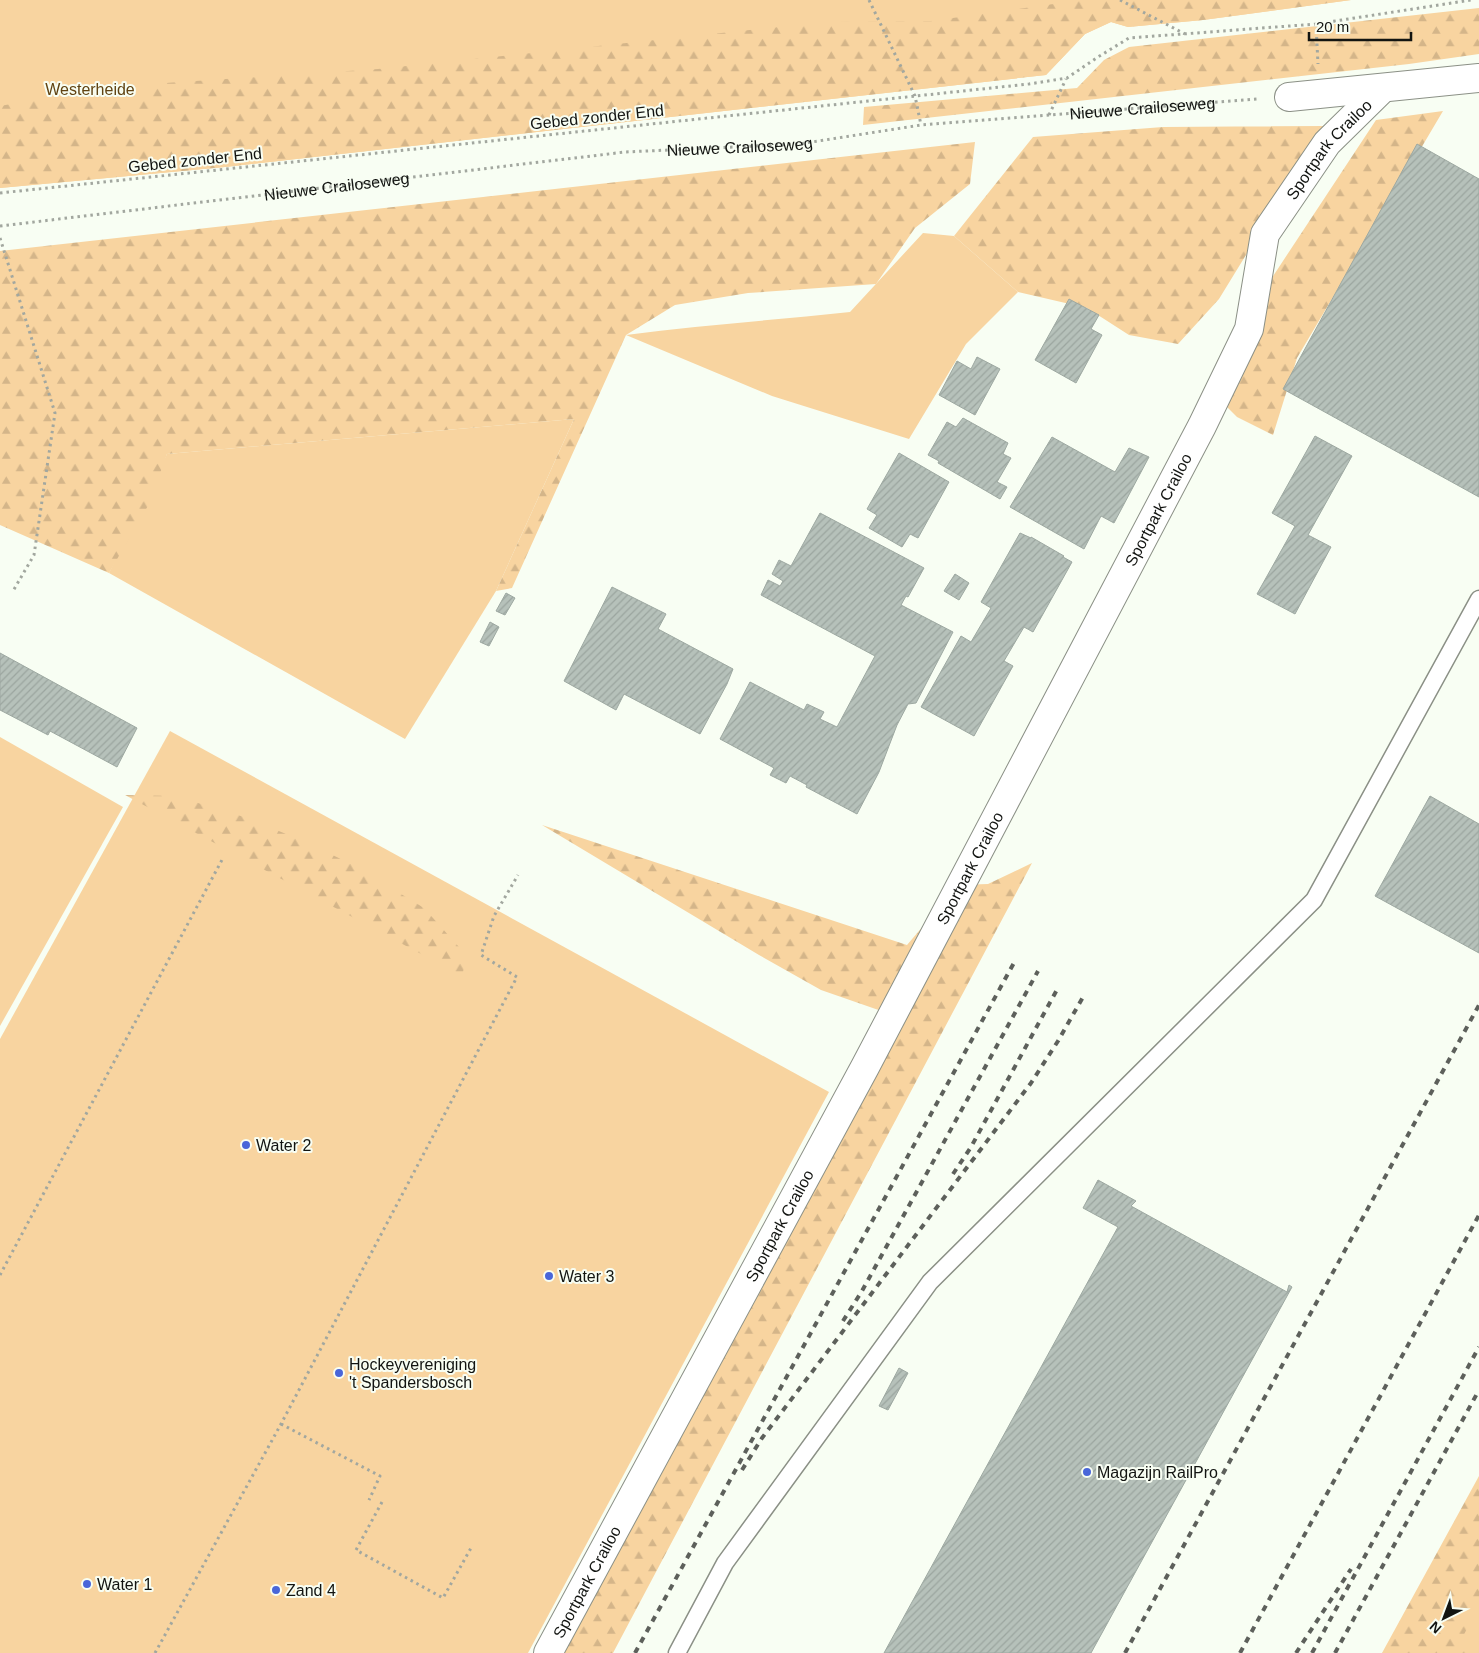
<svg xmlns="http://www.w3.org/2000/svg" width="1479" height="1653" viewBox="0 0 1479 1653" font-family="Helvetica,sans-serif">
<defs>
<pattern id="forest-firs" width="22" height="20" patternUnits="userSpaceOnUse" patternTransform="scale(1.25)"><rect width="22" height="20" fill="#f8d4a0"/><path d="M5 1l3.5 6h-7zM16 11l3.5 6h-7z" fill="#d4b589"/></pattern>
<pattern id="building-hatch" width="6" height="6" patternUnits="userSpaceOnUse" patternTransform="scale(1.25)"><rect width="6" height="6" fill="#b6c1ba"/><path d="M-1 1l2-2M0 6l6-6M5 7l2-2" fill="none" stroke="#9ba59f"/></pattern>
</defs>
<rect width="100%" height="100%" fill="#f8fef3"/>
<g fill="#f8d4a0">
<polygon points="0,0 1351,0 1203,20 1128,27 1111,22 1085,34 1046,75 225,167 0,188"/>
<path d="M923,233L954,236L1018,292L966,344L909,439L772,396L626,335C701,325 776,320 850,312Z"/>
<polygon points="574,419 496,591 405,739 109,573 167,454"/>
<polygon points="170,731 829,1092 528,1653 0,1653 0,1039"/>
<polygon points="0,737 123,807 0,1026"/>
<polygon points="1479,1580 1479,1653 1436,1653"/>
</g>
<g fill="url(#forest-firs)">
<polygon points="1082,0 1351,0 1203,20 1128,27 1111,22 1085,34 1046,75 225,167 0,188 0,106 105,87 378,69 827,22 931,21"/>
<polygon points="1479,8 1479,54 1409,64 863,125 864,107 1077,88 1104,60 1129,47"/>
<polygon points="1443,111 1297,358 1273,435 1237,417 1213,393 1217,361 1376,120"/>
<polygon points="1325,126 1219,299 1178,344 1129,335 1087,308 1018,292 954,236 1033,137 1163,127"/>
<polygon points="975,142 970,184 915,228 876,284 748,293 675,305 626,335 512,588 496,591 574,419 167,454 149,504 109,573 0,525 0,251"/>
<polygon points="125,795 175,796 244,817 306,842 355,866 424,908 467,956 462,976"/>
<polygon points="542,825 907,945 958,885 988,884 1032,863 613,1653 564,1653 846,1127 890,1014 821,990 759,955"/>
<polygon points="1479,1476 1479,1606 1460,1642 1479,1653 1382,1653"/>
</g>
<g fill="url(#building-hatch)" stroke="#9da8a1">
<polygon points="1417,144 1479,179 1479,497 1283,389"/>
<polygon points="1069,299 1099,315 1091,329 1102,335 1076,383 1035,360"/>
<polygon points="977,357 1000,369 975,415 939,395 957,361 971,369"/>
<polygon points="963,418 1008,443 1003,454 1011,458 997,482 1007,487 1000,499 938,463 939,461 928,455 947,422 956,427"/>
<polygon points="1315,436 1352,456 1308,535 1331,547 1295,614 1257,594 1295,526 1272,513"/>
<polygon points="1052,437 1115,472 1129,448 1149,457 1114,523 1101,516 1084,549 1010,507"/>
<polygon points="899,453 949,482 918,538 910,534 902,547 869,528 877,515 867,509"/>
<polygon points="820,513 924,568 908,597 906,596 901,605 953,632 916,703 908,704 897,725 879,772 857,814 806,787 807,785 790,776 786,783 770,775 774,768 720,739 750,682 804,710 807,704 824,712 820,719 837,727 875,656 761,595 768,580 780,586 783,581 772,574 779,560 791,566"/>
<polygon points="1020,533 1031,538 1031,537 1064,556 1063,557 1072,562 1033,632 1024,627 1004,661 1013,666 974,736 921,707 961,636 971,642 991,608 981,602"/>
<polygon points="955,574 969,583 959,600 944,591"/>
<polygon points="612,587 666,614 658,629 733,669 727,684 700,734 624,694 616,710 564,681"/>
<polygon points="506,593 515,598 505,615 496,611"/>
<polygon points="490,622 499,627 489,646 480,642"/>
<polygon points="0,653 137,728 117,767 50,731 48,735 0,710"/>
<polygon points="1430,796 1479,824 1479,953 1375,896"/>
<polygon points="1098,1180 1136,1201 1131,1206 1287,1292 1289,1285 1292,1287 1091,1653 884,1653 1118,1227 1083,1208"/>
<polygon points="899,1368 908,1373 888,1410 879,1406"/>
</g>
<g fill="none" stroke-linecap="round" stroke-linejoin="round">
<defs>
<polyline id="service" points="677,1653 725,1563 930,1282 1314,900 1479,599"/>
<g id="minor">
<polyline points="1289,97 1479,78"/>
<path id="s2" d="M548,1653L865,1067L1202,426L1249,329L1265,234L1327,143L1383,88"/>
</g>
</defs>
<use href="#service" stroke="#8b9086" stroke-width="19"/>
<use href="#minor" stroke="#8b9086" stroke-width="30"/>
<g stroke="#a2a79f" stroke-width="3" stroke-dasharray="2.5 4" stroke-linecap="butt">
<polyline points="869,0 915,96 921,125"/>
<polyline points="1120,0 1185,34"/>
<polyline points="1316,24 1318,64"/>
<polyline points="1049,115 1066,79"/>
<polyline points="0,193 1029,84 1067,78 1098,57 1129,38 1316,24 1471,0"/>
<path id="s1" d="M0,226L625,152L799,144L921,125L1257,99"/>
<polyline points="0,238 55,413 34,555 13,591"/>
<polyline points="0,1275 223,858"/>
<polyline points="281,1424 380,1476 369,1500"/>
<polyline points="382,1502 356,1550 443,1598 471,1548"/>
<polyline points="155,1653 281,1424 517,977 481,955 494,916 518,875"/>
</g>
<use href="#service" stroke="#fff" stroke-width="16"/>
<use href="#minor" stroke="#fff" stroke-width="28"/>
<g stroke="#5d605b" stroke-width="4" stroke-dasharray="6 6" stroke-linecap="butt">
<polyline points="953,1174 971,1147 1059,986"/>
<polyline points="843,1321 862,1291 1038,971"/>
<polyline points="742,1470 762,1438 1031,1083 1058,1041 1083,997"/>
<polyline points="635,1653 1015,961"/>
<polyline points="1125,1653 1479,1005"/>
<polyline points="1240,1653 1479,1215"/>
<polyline points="1296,1653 1351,1569"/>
<polyline points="1312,1653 1479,1347"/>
<polyline points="1335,1653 1479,1390"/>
</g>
</g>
<g fill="#4966d9" stroke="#f8fef3" stroke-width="2">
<circle cx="246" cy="1145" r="5"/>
<circle cx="549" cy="1276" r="5"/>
<circle cx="339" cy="1373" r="5"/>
<circle cx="1087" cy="1472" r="5"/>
<circle cx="87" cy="1584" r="5"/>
<circle cx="276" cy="1590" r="5"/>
</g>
<g text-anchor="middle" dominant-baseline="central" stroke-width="4" stroke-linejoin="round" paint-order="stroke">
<g font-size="16" fill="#614312" stroke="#f8fef3">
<text x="90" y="89">Westerheide</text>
</g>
<g font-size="16" fill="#121411" stroke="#f8fef3">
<text stroke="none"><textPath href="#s1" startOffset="1149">Nieuwe Crailoseweg</textPath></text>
<text transform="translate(597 117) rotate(-6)">Gebed zonder End</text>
<text stroke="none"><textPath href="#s1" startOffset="744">Nieuwe Crailoseweg</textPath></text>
<text stroke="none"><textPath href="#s2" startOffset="1701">Sportpark Crailoo</textPath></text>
<text transform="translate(195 160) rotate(-6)">Gebed zonder End</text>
<text stroke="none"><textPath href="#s1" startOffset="339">Nieuwe Crailoseweg</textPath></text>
<text stroke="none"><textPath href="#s2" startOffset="1296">Sportpark Crailoo</textPath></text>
<text stroke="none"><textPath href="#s2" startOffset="891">Sportpark Crailoo</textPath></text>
<text stroke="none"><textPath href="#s2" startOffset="486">Sportpark Crailoo</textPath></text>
<text stroke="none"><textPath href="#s2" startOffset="81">Sportpark Crailoo</textPath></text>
</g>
<g font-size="16" fill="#121411" stroke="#f8fef3" text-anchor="start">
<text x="256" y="1145">Water 2</text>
<text x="559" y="1276">Water 3</text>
<text x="349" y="1364">Hockeyvereniging<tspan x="349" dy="18">'t Spandersbosch</tspan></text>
<text x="1097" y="1472">Magazijn RailPro</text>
<text x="97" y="1584">Water 1</text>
<text x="286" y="1590">Zand 4</text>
</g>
</g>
<g transform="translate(1444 1618) rotate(222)" stroke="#f8fef3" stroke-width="4" paint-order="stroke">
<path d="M0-4L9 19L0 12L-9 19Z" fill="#121411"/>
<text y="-8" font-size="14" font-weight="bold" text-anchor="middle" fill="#121411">N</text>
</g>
<path d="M1309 32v8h102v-8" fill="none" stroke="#121411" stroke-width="2.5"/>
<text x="1316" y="32" font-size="15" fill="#121411" stroke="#f8fef3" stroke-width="4" paint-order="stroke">20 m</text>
</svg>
